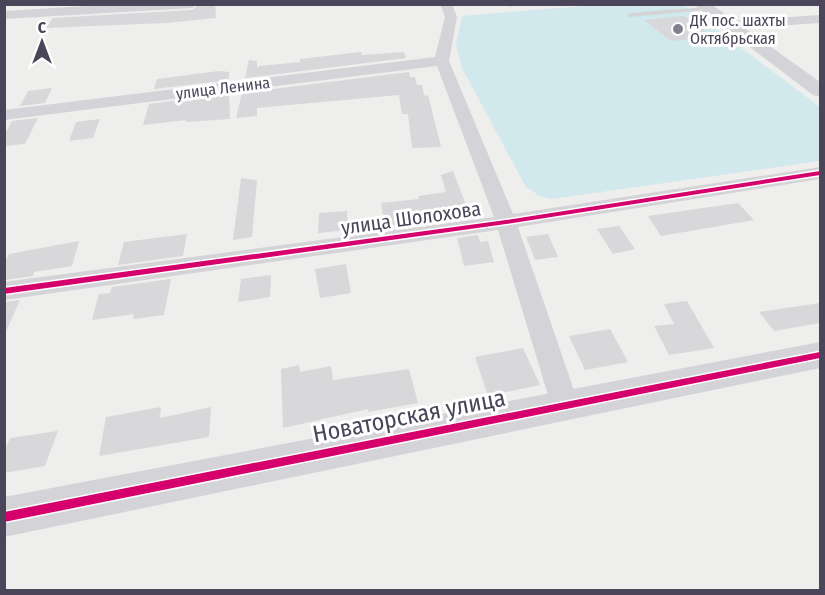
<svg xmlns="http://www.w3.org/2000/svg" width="825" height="595" viewBox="0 0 825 595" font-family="'Fira Sans Condensed',sans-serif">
<rect width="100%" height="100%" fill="#eeeeed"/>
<polygon fill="#d1e8ed" points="595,5 684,5 820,107 820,161 552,199 540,196 526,187 462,68 456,44 462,16"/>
<g fill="#d8d7d9">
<polygon points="200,4 215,4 216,18 166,23 46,28 53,18 192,10"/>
<polygon points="684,16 713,37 671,41 644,20"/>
<polygon points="361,52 362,55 404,52 406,58 245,78 249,60 257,61 257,68 259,66 300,62 300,59"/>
<polygon points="219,71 229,72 229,80 154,89 157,79"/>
<polygon points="409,72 410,77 415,77 417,85 422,85 424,96 428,95 441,147 412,148 408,114 402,114 399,95 257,108 257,116 236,118 242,93"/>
<polygon points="52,88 45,103 20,106 28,91"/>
<polygon points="229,94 230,119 186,122 186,120 143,125 149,104"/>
<polygon points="38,118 25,144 4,146 4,136 12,121"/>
<polygon points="100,119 93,138 69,141 76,122"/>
<polygon points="453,171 471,218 452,220 452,218 445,217 404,221 405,224 385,226 381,203 419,199 418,196 446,192 441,175"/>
<polygon points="241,178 257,180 252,237 233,240"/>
<polygon points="738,203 754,220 661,236 648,216"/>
<polygon points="347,211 348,230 318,233 319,213"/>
<polygon points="619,226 635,249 613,254 597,229"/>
<polygon points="187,234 183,256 118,265 124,242"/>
<polygon points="548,234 558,257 535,260 526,237"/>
<polygon points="478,235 480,242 488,241 494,262 464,266 457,238"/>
<polygon points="79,241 72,266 34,272 33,276 4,280 4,265 9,254"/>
<polygon points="346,264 351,293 320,298 315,269"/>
<polygon points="271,275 270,297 238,302 241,279"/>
<polygon points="171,279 164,315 133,319 134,314 92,320 99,294 110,293 112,287"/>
<polygon points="20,300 4,336 4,302"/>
<polygon points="687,301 714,348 669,355 654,326 674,324 664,304"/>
<polygon points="820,303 820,323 774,331 759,312"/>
<polygon points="610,329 628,362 585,370 569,336"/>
<polygon points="523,348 540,385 488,396 475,357"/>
<polygon points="299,365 300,372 331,366 333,380 409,369 418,403 368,412 368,409 283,428 281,369"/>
<polygon points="161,407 160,418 211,407 209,437 99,456 106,417"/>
<polygon points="58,431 45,466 4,473 4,452 10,438"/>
</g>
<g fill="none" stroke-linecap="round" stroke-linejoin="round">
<g fill="#d4d4d8" fill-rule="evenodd">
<polygon points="506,4 513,4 513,5 510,7"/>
<polygon points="706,7 708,8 708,10 630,17 627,15 630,13"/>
</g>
<g fill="#d4d4d8" fill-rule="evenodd">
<polygon points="119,4 198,4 192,8 4,19 4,11"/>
<polygon points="440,4 452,4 457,17 449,61 513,214 820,167 820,179 518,227 579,405 575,414 565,417 555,414 551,405 498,230 4,300 4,282 494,217 437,66 4,120 4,110 435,57 445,17"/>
<polygon points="820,15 820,23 727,29 720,25 727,21"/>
</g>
<g fill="#d4d4d8" fill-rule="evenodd">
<polygon points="693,4 711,4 820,82 820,97 813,95"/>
<polygon points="820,342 820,368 4,537 4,497"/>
</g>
<defs>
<g id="cycleway">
<polygon points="820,171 820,175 506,224 4,294 4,288 506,220"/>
<polygon points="820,352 820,358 4,522 4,512"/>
</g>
</defs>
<use href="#cycleway" stroke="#fff" stroke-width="3"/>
<use href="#cycleway" fill="#d6006c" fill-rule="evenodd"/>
</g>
<circle fill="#83808d" stroke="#fff" stroke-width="2" cx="678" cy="29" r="6"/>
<g text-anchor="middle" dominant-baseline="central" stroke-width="6" stroke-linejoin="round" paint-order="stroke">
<g font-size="16" fill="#4a4559" stroke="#fff" text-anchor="start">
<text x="690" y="20">ДК пос. шахты<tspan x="690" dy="18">Октябрьская</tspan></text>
</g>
<g font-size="16" fill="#4a4559" stroke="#fff">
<text transform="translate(223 88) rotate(-7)">улица Ленина</text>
</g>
<g font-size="20" fill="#4a4559" stroke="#fff">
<text transform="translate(411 218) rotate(-8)">улица Шолохова</text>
</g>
<g font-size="24" fill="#4a4559" stroke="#fff">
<text transform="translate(409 416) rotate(-11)">Новаторская улица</text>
</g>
</g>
<rect width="825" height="595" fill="none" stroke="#4a4559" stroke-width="12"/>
<g transform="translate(42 42)" stroke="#ffffff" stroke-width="4.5" paint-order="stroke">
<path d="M0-4.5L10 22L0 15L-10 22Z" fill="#4a4559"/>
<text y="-9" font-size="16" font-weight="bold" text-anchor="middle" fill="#4a4559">С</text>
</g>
</svg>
